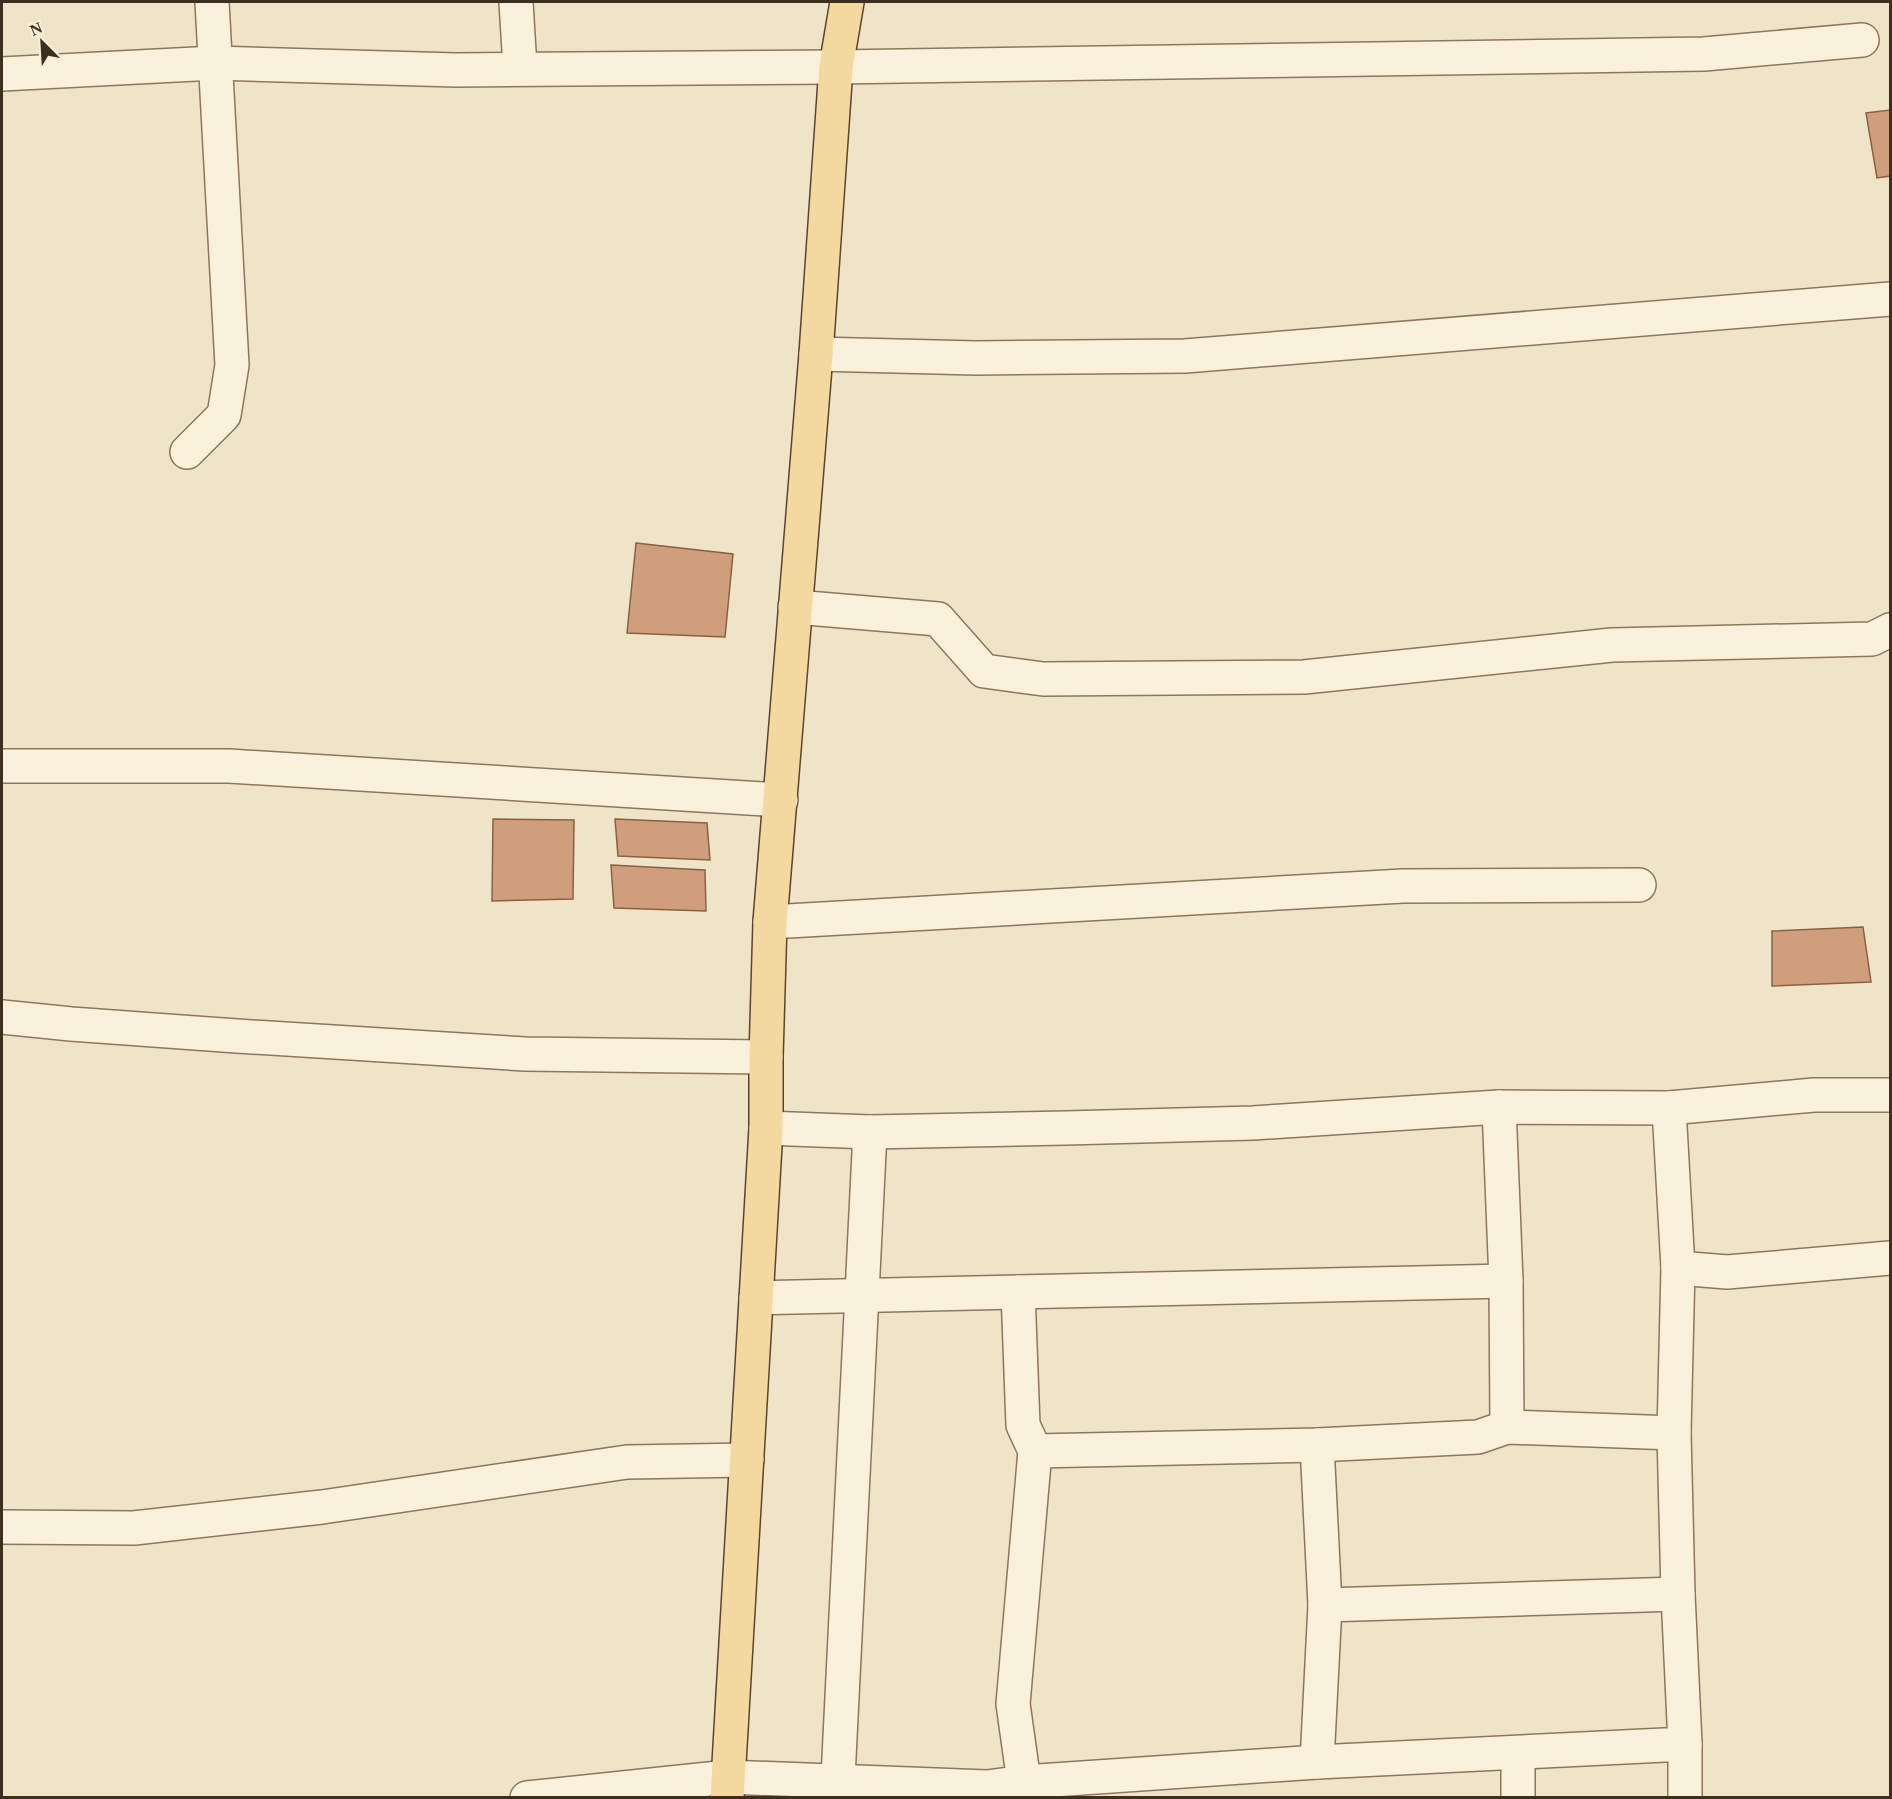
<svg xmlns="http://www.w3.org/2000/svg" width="1892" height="1799" viewBox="0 0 1892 1799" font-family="'Times New Roman',serif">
<rect width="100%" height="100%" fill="#f0e4c8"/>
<g fill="#cf9f7d" stroke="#8d5f41" stroke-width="1.5">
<polygon points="1890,110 1890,176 1877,178 1866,113"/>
<polygon points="636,543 733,554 725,637 627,633"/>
<polygon points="493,819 574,820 573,899 492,901"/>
<polygon points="615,819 707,823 710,860 618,856"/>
<polygon points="611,865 705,870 706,911 614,908"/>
<polygon points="1863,927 1871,982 1772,986 1772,931"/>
</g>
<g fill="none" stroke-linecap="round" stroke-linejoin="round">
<defs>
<g id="minor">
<polyline points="516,2 520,68"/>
<polyline points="2,74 215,63 456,70 836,67 1704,54 1862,40"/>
<polyline points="816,354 976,358 1185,356 1890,299"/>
<polyline points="187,452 224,415 232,365 212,2"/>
<polyline points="795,607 938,619 984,671 1043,679 1304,677 1612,645 1872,639 1890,630"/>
<polyline points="2,766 229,766 781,800"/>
<polyline points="770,922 1403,886 1639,885"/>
<polyline points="2,1017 71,1024 237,1036 525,1054 766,1057"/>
<polyline points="1499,1107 1506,1281 1507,1427"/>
<polyline points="766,1128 870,1132 1066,1128 1253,1123 1499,1107 1669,1108 1814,1095 1890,1095"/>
<polyline points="1678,1268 1727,1272 1890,1258"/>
<polyline points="1018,1292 1023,1425 1035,1451 1013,1704 1024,1782"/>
<polyline points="756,1298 1506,1281"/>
<polyline points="1317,1445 1325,1605 1317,1762"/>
<polyline points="1035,1451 1317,1445 1478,1437 1507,1427 1674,1433"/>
<polyline points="2,1527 134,1528 322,1507 627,1462 747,1460"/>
<polyline points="1325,1605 1678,1594"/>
<polyline points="1518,1753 1518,1798"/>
<polyline points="527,1798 728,1777 987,1787 1024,1782 1317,1762 1685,1744 1678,1594 1674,1433 1678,1268 1669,1108"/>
<polyline points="837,1798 870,1132"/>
<polyline points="1685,1798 1685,1744"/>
</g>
<polyline id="major" points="727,1798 766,1128 766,1057 770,922 816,354 836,67 847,2"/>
</defs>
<use href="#minor" stroke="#8d765c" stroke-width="36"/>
<use href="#major" stroke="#5b4430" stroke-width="36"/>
<use href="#minor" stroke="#faf1dc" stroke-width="33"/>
<use href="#major" stroke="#f3d9a0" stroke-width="33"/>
</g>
<rect width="1892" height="1799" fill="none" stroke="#3d2e20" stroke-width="6"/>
<g transform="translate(42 42) rotate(336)" stroke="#f7eed8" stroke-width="4.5" paint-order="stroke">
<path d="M0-4.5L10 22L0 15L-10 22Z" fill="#3d2e20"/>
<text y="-9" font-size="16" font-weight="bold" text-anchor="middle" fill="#3d2e20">N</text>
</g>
</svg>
